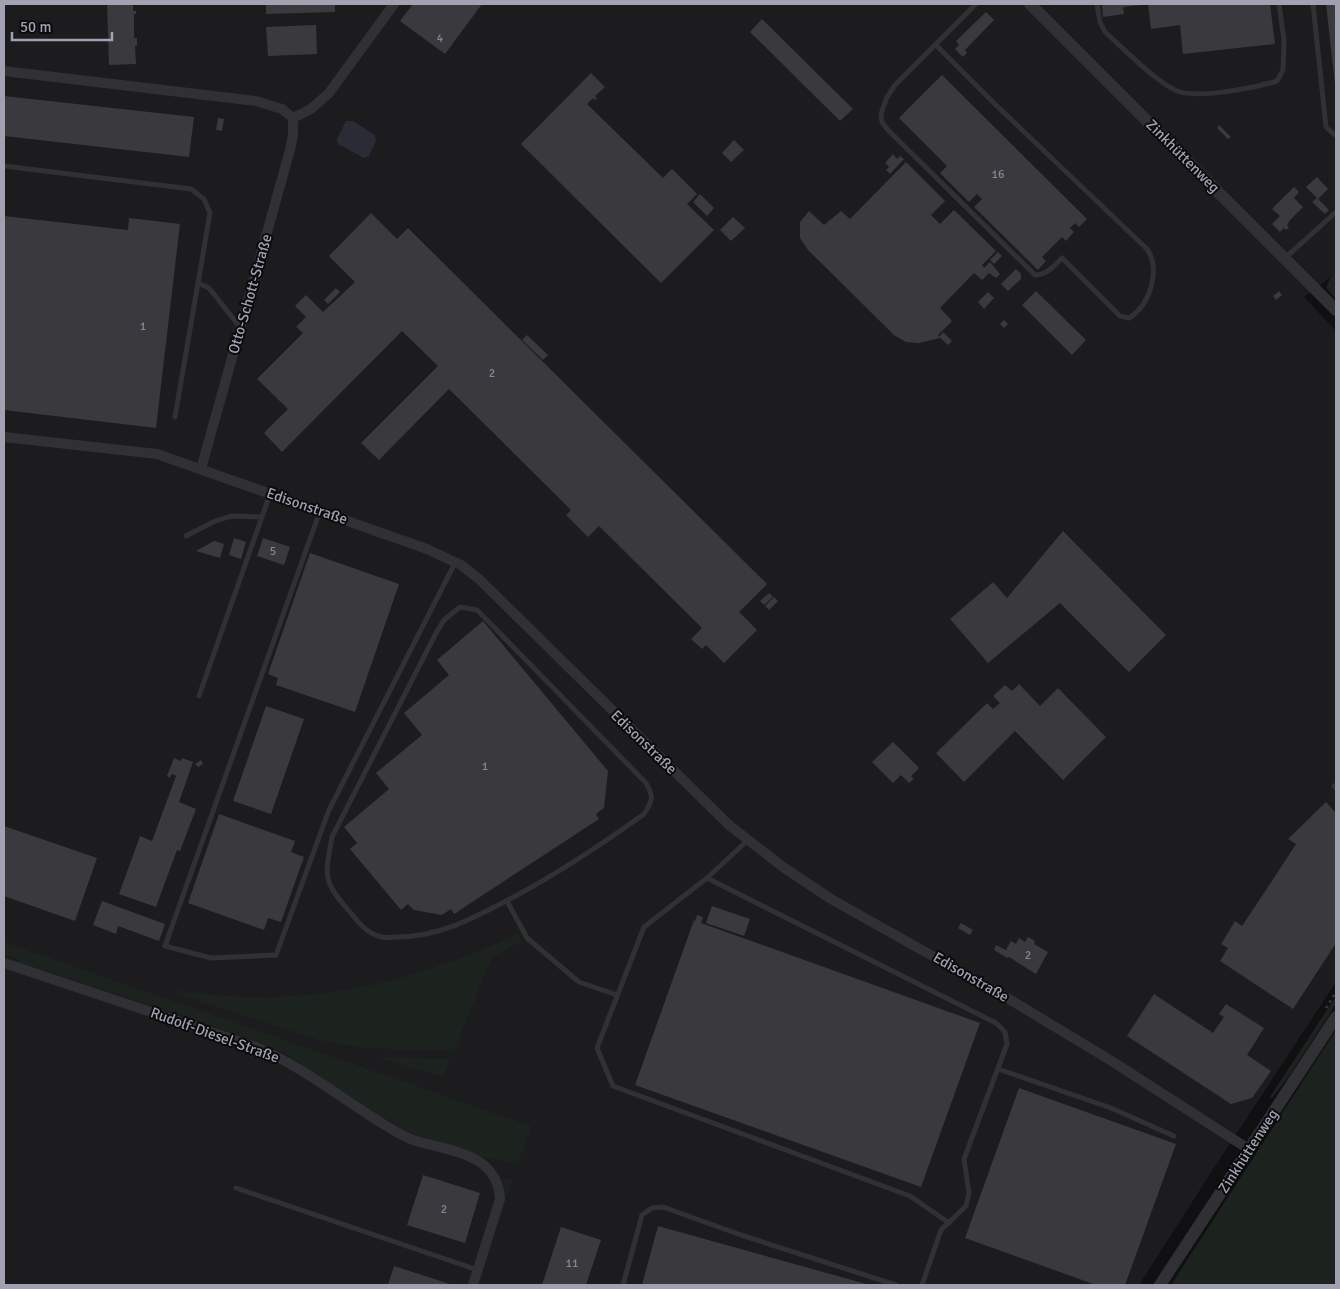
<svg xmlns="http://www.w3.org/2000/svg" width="1340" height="1289" viewBox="0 0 1340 1289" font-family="Signika,sans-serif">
<rect width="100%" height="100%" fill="#100f11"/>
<polygon fill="#1c1b1e" points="4,4 1336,4 1336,273 1304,297 1336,331 1336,982 1214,1168 1139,1285 4,1285"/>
<g fill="#1c231e">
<polygon points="1336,273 1336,299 1326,288 1330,278"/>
<path d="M517,934L522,941L492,957L454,1051L361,1048L319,1040L176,994L178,990C210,995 243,998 276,997C360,994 443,970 517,934Z"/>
<polygon points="4,942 531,1126 518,1164 483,1157 414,1134 392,1124 292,1058 272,1047 252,1039 44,970 17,964 18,959 4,954"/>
<polygon points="1336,996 1336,1004 1289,1076 1272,1098 1270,1097"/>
<polygon points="1336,1030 1336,1285 1171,1285"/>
<polygon points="376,1057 450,1059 443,1077"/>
<polygon points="513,1178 505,1203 502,1180"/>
</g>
<polygon fill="#292c35" points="346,121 353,121 375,135 376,141 369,156 364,158 338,144 337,139"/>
<g fill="#3a393e">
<polygon points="107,4 133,4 133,11 136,11 136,14 134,14 134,38 137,38 137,46 135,46 136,64 109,65"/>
<polygon points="266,4 335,4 335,12 266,14"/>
<polygon points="413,4 482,4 445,54 400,21"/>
<polygon points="1102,4 1141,4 1141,5 1123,7 1124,14 1103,17"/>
<polygon points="1148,4 1270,4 1275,44 1183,54 1180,25 1151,29"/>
<polygon points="1326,4 1336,4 1336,84 1335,84"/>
<polygon points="986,12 994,20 965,50 967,53 963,57 955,49 959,45 956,41"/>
<polygon points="762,19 853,109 840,121 750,32"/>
<polygon points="316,25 317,54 268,56 266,27"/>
<polygon points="591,73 605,87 595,96 597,98 594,100 593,98 587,104 663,178 672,169 697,194 687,204 714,230 661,283 521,144"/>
<polygon points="942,75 1087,219 1079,227 1075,223 1070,228 1074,232 1066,241 1062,237 1042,257 1046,261 1038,270 974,207 982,199 977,194 969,202 940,173 947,166 899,118"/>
<polygon points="4,96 194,117 189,157 4,136"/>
<polygon points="218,118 224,119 222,131 216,130"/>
<polygon points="1219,125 1231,137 1228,139 1217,128"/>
<polygon points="734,140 744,150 731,162 722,153"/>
<polygon points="893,154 897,159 900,156 904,159 890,174 886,170 889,167 885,163"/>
<polygon points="906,162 945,201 931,215 940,224 954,210 996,251 982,265 984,268 990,262 1000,274 996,278 989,273 982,280 974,273 940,308 952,321 938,335 940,338 919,343 906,342 894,335 808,250 800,238 800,222 809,211 824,225 841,211 850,219"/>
<polygon points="1317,177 1328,189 1318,199 1329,210 1325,214 1312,202 1317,198 1306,187"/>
<polygon points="1294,187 1299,192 1294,198 1303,207 1290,220 1287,225 1289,227 1286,230 1284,228 1280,232 1272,224 1280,216 1272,209"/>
<polygon points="700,194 714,208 707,216 693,202"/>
<polygon points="371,213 397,239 408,228 767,584 739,612 757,630 724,663 706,645 702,649 691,639 702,628 599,526 588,537 566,515 571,510 449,389 379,460 361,443 438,366 402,331 282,452 264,433 288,409 257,379 303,333 296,327 306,317 295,306 306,295 323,312 355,282 329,256"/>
<polygon points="4,216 128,230 129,218 180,224 156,428 4,410"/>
<polygon points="733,217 745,228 731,241 720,230"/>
<polygon points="998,252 1002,256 994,264 990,260"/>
<polygon points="1016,269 1021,274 1021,279 1008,291 1001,284"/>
<polygon points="336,288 340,292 328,304 324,300"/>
<polygon points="1036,291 1086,340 1072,355 1022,305"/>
<polygon points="1279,291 1282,295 1276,300 1273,296"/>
<polygon points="988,292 994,298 984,309 978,302"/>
<polygon points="1004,320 1008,324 1004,328 1000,324"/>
<polygon points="943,332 952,341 948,345 939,337"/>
<polygon points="527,335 548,355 543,360 522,340"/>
<polygon points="1063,531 1166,635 1129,672 1060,603 988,663 950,619 993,582 1007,598"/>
<polygon points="234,538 246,542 241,559 229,555"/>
<polygon points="263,538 290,547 284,565 257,556"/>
<polygon points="214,541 224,544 220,558 196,551"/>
<polygon points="310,553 399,584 355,712 276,685 278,678 268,674"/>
<polygon points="769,593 773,597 764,605 760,601"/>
<polygon points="774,597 778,601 769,610 765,606"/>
<polygon points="483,621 608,771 604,808 596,814 599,819 454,914 451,909 442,915 414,910 408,904 401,910 350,849 357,843 344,827 389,789 376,773 422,735 404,713 449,675 437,660"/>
<polygon points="1019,684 1040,706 1058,688 1106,737 1063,780 1015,731 964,782 936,753 987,703 993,709 1000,703 993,696 1005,685 1012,691"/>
<polygon points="266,706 304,719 271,814 233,801"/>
<polygon points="893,742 919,768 911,776 914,779 909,783 901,775 893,783 872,762"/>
<polygon points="174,758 181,761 182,758 193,762 179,802 196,809 180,851 177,850 156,907 119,894 140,836 152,841 176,776 172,774 170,778 167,776"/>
<polygon points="201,760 203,764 198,767 195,764"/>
<polygon points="1326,802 1336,813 1336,943 1293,1009 1220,961 1228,948 1221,944 1235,921 1242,926 1285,861 1296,844 1288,839"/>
<polygon points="219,814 295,841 291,852 304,857 281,922 268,918 264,930 188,903"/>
<polygon points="4,826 97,858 75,921 4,896"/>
<polygon points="102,901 165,924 159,941 118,926 116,934 93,925"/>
<polygon points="712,906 750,919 744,936 706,923"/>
<polygon points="697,915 703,917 701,923 980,1023 921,1187 635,1085 694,920 695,921"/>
<polygon points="961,923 973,930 970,935 958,928"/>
<polygon points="1028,937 1035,941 1034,944 1048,952 1036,974 1009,957 1007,958 994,950 996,945 1006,950 1011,941 1016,944 1019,938 1025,942"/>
<polygon points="1154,994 1213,1033 1224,1017 1219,1014 1226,1004 1264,1028 1247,1055 1271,1071 1252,1098 1231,1104 1127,1036"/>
<polygon points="1019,1088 1176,1144 1125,1285 1096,1285 965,1238"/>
<polygon points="423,1175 480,1193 465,1243 407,1225"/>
<polygon points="658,1226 870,1285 642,1285"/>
<polygon points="561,1227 601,1240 586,1285 542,1285"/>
<polygon points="394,1266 453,1285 388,1285"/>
</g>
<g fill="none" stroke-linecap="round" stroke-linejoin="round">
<polyline stroke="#37373c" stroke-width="2.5" stroke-dasharray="2.5 4" stroke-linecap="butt" points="1326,1008 1336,992"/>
<g stroke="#313135" stroke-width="5">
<path d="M1097,4L1100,22L1105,32C1123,48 1156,82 1177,91C1198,99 1254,88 1277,81L1283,70L1284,40L1279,4"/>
<polyline points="1313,4 1326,127 1336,136"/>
<path d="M936,45L997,106L1147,249C1161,270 1150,305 1129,318L1120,316L1062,258C1054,266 1047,275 1035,275L888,130L882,122L881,114L887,97L895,85L976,4"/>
<polyline points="4,166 191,189 204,199 210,213 175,417"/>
<polyline points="1285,258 1336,212"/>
<polyline points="198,283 209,288 240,327"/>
<polyline points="320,511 165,946 211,958 276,955 329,810 455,563"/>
<polyline points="186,536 213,522 231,516 262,517"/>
<path d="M460,607L477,610L485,618L646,783C654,797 653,800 644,814C601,845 557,874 510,899C474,918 439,937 397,937C392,937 386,938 382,937C367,934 359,923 350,912C322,881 325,876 332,837L436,633L444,620Z"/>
<polyline points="199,696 270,494"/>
<polyline points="1334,786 1336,788"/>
<polyline points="747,841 707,878 644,927 597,1048 613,1086 910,1196 949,1223"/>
<polyline points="707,878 996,1023 1005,1032 1007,1044 964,1159 969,1193 966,1206 941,1230 922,1285"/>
<polyline points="507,901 527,938 579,982 617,995"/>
<polyline points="998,1069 1111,1108 1174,1136"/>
<polyline points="236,1188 478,1270"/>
<polyline points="623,1285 642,1215 652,1208 663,1207 741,1235 896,1285"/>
</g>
<g stroke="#313135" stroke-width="10">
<polyline points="4,71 256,101 282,109 293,118"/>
<polyline points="4,437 157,454 427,549 461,565 479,579 729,825 783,867 831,899 1009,999 1110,1060 1250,1150"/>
<polyline points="201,469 290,150 293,135 293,118 311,109 329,93 394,4"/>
<path d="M4,963L256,1047C292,1062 324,1085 357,1107C375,1119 393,1132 413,1140C434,1147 468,1151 485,1166C495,1176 499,1185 500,1199L473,1285"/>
</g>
<g stroke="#313135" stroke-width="12">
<polyline points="1030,4 1336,310"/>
<polyline points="1160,1285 1336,1017"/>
</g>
</g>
<g text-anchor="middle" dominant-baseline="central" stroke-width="4" stroke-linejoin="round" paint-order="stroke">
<g font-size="12" fill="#878894">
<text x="440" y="38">4</text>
<text x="998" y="174">16</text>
<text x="143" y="326">1</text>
<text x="492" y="373">2</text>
<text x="273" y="551">5</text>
<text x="485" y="766">1</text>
<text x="1028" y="955">2</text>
<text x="444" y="1209">2</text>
<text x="572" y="1263">11</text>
</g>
<g font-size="15" fill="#a1a2b1" stroke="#0b0a0c">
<text transform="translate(1183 156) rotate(45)">Zinkhüttenweg</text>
<text transform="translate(250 294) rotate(-74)">Otto-Schott-Straße</text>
<text transform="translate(307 506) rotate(19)">Edisonstraße</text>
<text transform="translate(644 742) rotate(44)">Edisonstraße</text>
<text transform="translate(971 977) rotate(30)">Edisonstraße</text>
<text transform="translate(215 1035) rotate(20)">Rudolf-Diesel-Straße</text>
<text transform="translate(1248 1151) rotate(-57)">Zinkhüttenweg</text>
</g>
</g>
<rect width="1340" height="1289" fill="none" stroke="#a1a2b1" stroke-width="10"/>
<path d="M12 32v8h100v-8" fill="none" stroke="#a1a2b1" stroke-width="2.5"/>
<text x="20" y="32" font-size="15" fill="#a1a2b1" stroke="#0b0a0c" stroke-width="4" paint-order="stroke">50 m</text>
</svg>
